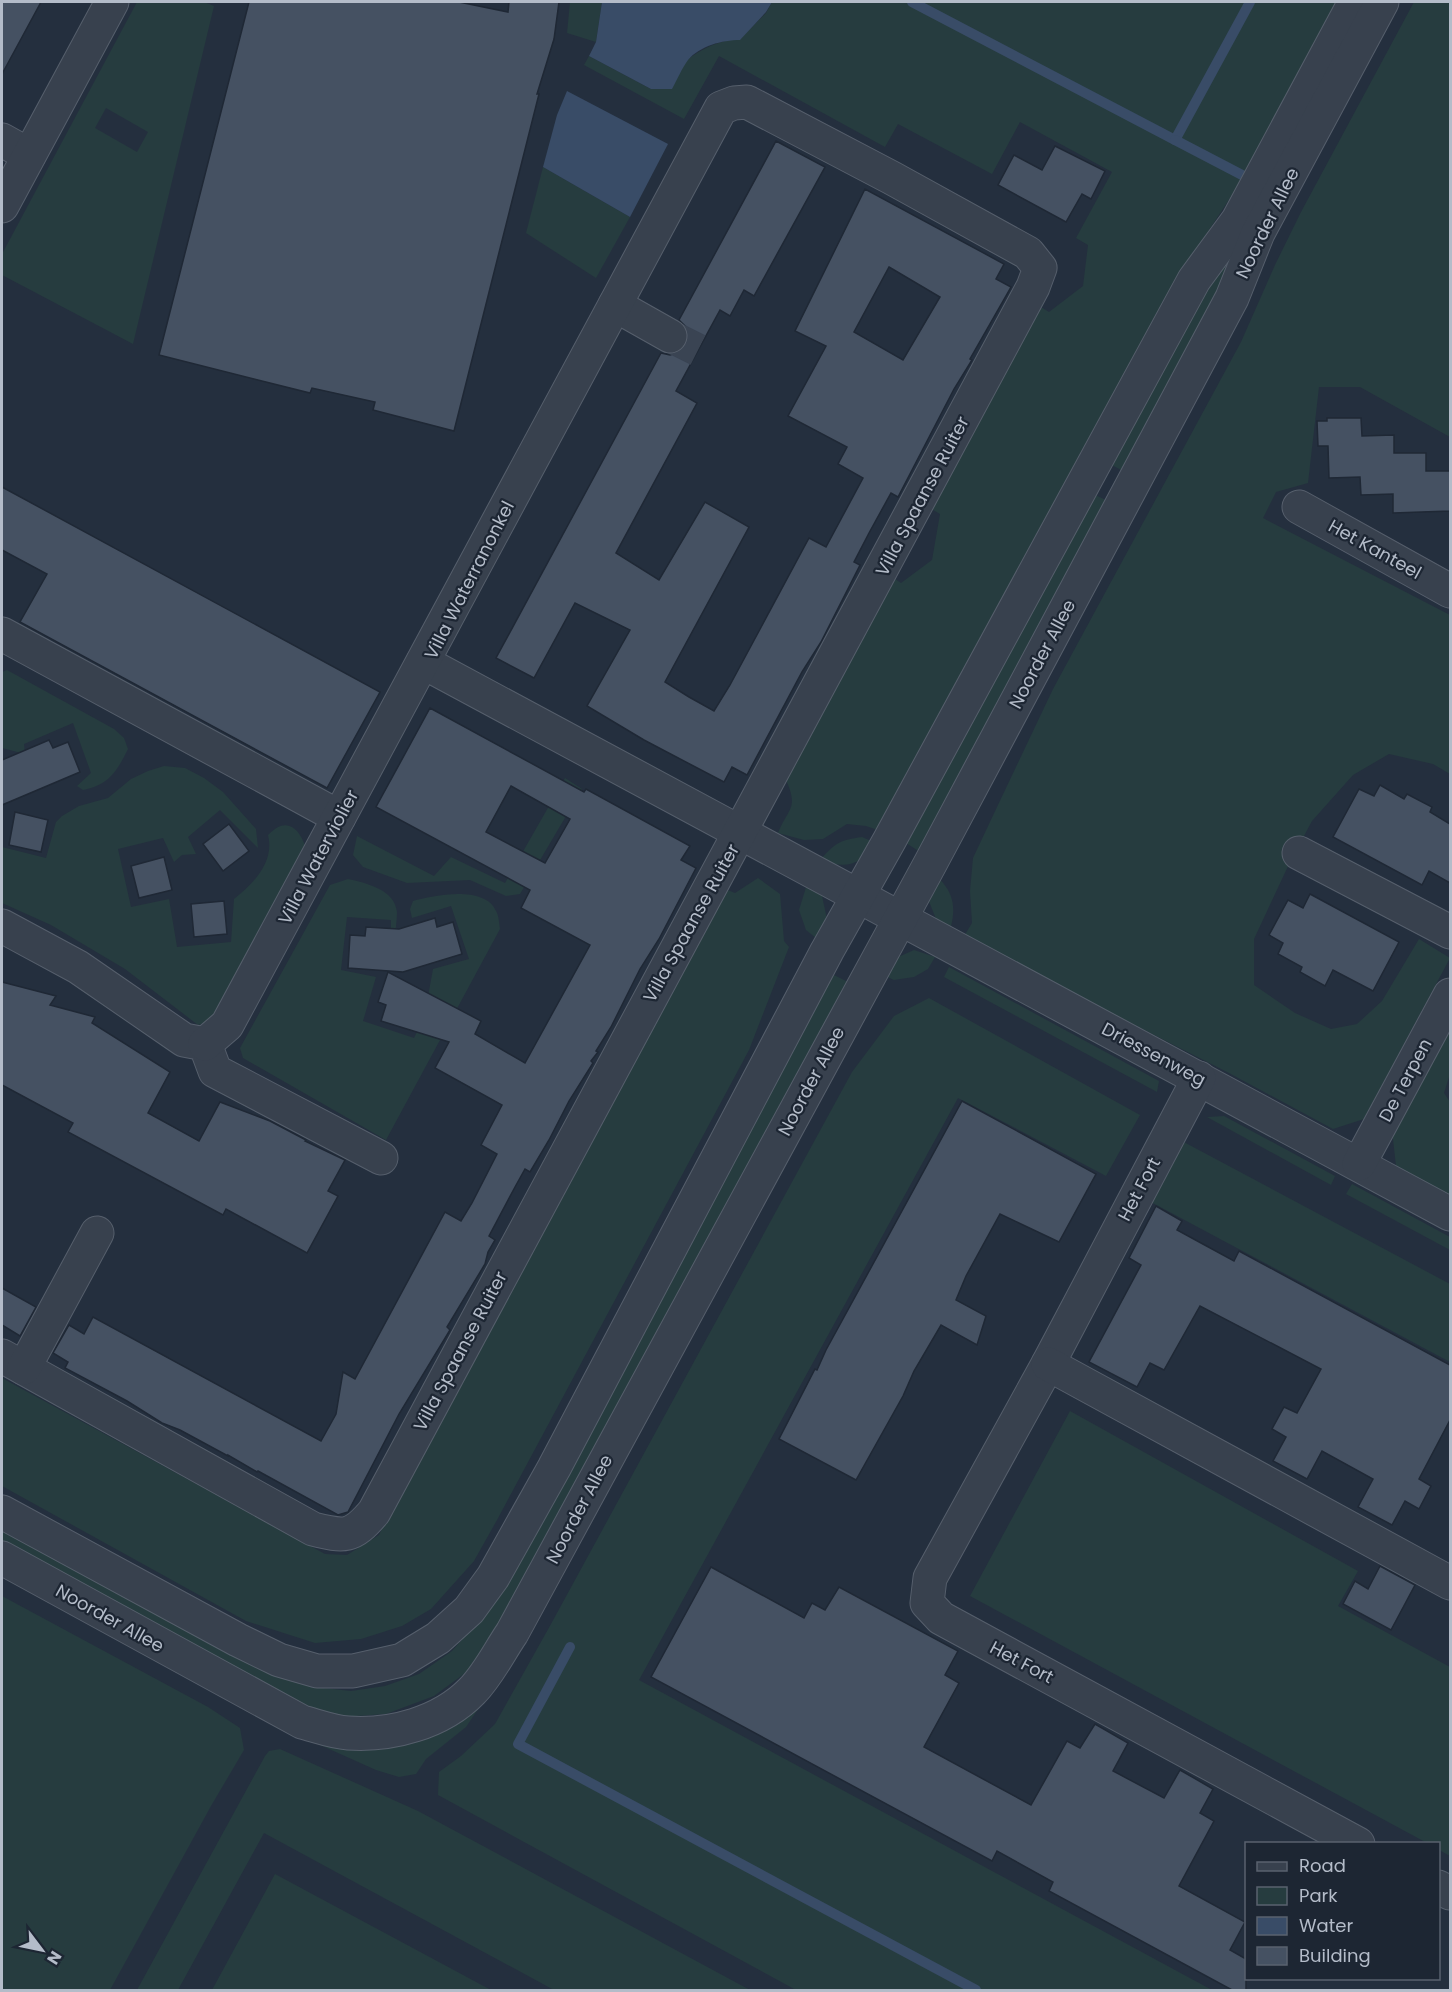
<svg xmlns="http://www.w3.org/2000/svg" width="1452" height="1992" viewBox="0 0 1452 1992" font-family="Poppins,sans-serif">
<rect width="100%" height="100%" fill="#242f3e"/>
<g fill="#263c3f" fill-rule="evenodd">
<path d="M137,2H204L214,6L133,344L2,275V254ZM106,108L148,132L137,152L95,128Z"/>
<polygon points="570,2 602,2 596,42 567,33"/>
<path d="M772,2H1346L1242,180L1180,274L881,831L866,826L847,824L823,839L804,840L778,833C788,808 799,809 786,780L895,579L901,583L932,560L940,514L930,508L1041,307L1049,312L1083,286L1088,245L1076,238L1112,172L1020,122L992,174L898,124L885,147L719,56L684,119L584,65L589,56L651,89C679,67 702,41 740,39L766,13Z"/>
<polygon points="1414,2 1450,2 1450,437 1360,387 1319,387 1308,483 1276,492 1263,518 1450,615 1450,774 1433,764 1389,754 1353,775 1312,821 1290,862 1254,939 1254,985 1295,1013 1331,1029 1357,1024 1382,1001 1419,939 1450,958 1364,1119 1333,1129 1229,1073 963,938 972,923 970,891 973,858 997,807 1053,689 1241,342 1275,265 1301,212"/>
<polygon points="543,167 630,217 596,278 526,233"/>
<polygon points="1249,226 1127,473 1106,462 1184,315"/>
<polygon points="1089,492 1110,502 923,854 900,839"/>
<path d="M7,670L114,729L124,738L128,749C117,771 109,785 83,790L77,786L91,773L73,723L24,744L25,754L2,748V672Z"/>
<path d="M164,766L185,768L204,778L223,792L256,829L258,848L220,810L188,837L196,854L182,855L174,862L163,838L118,849L131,907L169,899L177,947L231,942L234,899C253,884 275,862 268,835C286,816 299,827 306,848L217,1008L209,1022L198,1025L125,969L51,925L2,903V847L46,858L56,822L62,816L79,806L108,798L131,779L148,771Z"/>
<polygon points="565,778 582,789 520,894 506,896 470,880 407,883 363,867 353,855 357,836 434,876 451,857 505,883"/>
<path d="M862,837L876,843C861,866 845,869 820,860C835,843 840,840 862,837Z"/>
<path d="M934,874C953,890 957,906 950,930L936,919L928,899Z"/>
<polygon points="758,878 780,894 784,941 789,947 749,1050 497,1520 474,1561 431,1609 402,1626 361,1639 315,1643 246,1621 2,1486 2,1378 325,1554 347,1555 379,1535 414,1462 725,889 735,893"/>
<path d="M348,879C365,883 395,889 397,912C397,921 395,931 395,941L391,944V920L347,917L341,970L376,977L363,1021L414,1038L424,1018L433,969L469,959L451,906L412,918L410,909L413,901C434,895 485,885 496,911C499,916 499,923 500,929L386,1140L243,1058L240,1048L330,885Z"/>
<polygon points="807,884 822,896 827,919 821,942 806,930 799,910"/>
<polygon points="914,950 935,957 928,969 914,977 894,980 881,974 896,958"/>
<polygon points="949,967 1159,1081 1157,1092 944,977"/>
<polygon points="828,972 852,984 476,1665 434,1696 386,1714 328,1718 2,1550 2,1524 246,1656 307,1686 351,1691 385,1686 419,1674 452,1651 482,1617"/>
<polygon points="929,998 1140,1115 1106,1176 958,1098 639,1680 1212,1990 796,1990 438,1795 439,1772 461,1756 495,1724 551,1624 852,1072 894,1016"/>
<polygon points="1450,1016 1450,1074 1444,1093 1450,1102 1450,1196 1396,1166 1392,1130"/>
<polygon points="1224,1116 1335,1176 1331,1185 1207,1117"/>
<polygon points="1180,1140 1450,1284 1450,1362 1149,1201"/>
<polygon points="1352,1184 1450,1237 1450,1250 1346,1194"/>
<polygon points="1070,1411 1358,1571 1338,1606 1450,1667 1450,1856 1439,1850 1438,1844 1427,1843 970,1596"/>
<polygon points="2,1596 208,1707 240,1728 244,1750 211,1806 110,1990 2,1990"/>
<polygon points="489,1693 466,1727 426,1759 416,1774 399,1777 376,1770 280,1727 379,1749 422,1741 463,1716"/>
<polygon points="280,1749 418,1811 750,1990 554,1990 264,1833 178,1990 137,1990 265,1756 269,1751"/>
<polygon points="275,1874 491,1990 212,1990"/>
</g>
<g fill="#394c67">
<path d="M602,2H772L766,12L740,40C722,40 700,46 688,60C682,68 677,80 672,89H651L589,56L596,42Z"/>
<polygon points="567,91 668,144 630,217 543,167 557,115"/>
</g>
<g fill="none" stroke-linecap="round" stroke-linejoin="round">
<g stroke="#394c67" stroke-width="10">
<polyline points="912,2 1175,140 1250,2"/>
<polyline points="1175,140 1244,176"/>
<polyline points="570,1647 518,1744 976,1990"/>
</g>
</g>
<g fill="#455162" stroke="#1f2835" stroke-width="1.5" fill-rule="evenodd">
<polygon points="2,2 41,2 2,74"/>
<polygon points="249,2 459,2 508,12 509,2 559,2 554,39 537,94 539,94 454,431 373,410 375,402 312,388 310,393 159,355"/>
<path d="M776,141L825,167L754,296L744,290L730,316L720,310L676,391L697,403L616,553L659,580L705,502L749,527L665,682L689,697L714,711L730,685L809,538L826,547L863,478L838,464L847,447L788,416L826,346L795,331L865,189L1004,264L996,279L1011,287L970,359L972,360L954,389L898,497L891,493L869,533L854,562L860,565L821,642L802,672L747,775L732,767L724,782L644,740L587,706L630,630L575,603L534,678L496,658L661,353L670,355L679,352L687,345L689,336L686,327L679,320ZM889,267L940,297L903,360L854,332Z"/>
<polygon points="1055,146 1105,171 1091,199 1082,194 1066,222 998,185 1014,155 1042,170"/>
<polygon points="1327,418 1361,418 1362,436 1394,435 1394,453 1426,453 1426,471 1450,471 1450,511 1393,513 1393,494 1361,495 1360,477 1329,478 1328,446 1318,446 1317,421 1327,421"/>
<polygon points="2,487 380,692 327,788 20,622 47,574 2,550"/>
<path d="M430,708L584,792L586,789L690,846L681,860L696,868L659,939L640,969L611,1027L596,1051L598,1052L591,1061L593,1063L569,1101L549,1140L530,1172L525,1169L515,1187L489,1236L495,1240L488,1252L485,1264L447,1327L450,1330L399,1414L348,1512L338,1515L258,1471L257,1472L228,1455V1456L180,1430L162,1423L127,1401L65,1368L68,1362L53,1353L69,1325L84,1334L93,1317L321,1441L336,1414L343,1372L355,1379L445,1212L461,1221L472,1203L497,1154L481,1145L502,1105L435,1068L449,1042L381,1021L386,1005L378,1002L388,972L481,1021L475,1034L525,1063L590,945L521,908L530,890L376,807ZM511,786L570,819L545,863L486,832Z"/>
<polygon points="49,740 53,748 68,742 80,772 2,805 2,760"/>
<polygon points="1380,785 1404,799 1407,794 1432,807 1430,812 1450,824 1450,883 1429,871 1422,885 1333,837 1359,789 1374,796"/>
<polygon points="15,812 48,820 41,852 9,845"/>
<polygon points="229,824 249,851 223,871 203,844"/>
<polygon points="164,857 172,890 139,898 131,866"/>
<polygon points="1310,894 1399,942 1373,991 1333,970 1325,986 1300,972 1302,967 1278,954 1283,943 1269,935 1288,900 1303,908"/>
<polygon points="224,901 227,934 194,937 191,904"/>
<polygon points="435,918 437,927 453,922 462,954 403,972 348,968 350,935 365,936 366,927 399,929"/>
<polygon points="2,982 56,996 50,1005 95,1017 92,1023 170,1072 148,1113 199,1141 220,1102 270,1121 306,1140 305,1141 345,1160 328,1191 338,1196 307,1253 226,1209 223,1215 68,1132 73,1123 2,1085"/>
<polygon points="962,1101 1096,1174 1059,1242 1000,1214 966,1276 956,1300 986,1316 977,1345 941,1325 914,1371 903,1396 856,1480 779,1439 815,1369 817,1370 826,1350"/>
<polygon points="1156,1206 1182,1221 1177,1230 1201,1243 1234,1261 1239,1251 1450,1365 1450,1420 1419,1479 1431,1486 1419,1509 1405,1501 1392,1525 1358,1507 1373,1479 1322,1451 1307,1479 1273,1461 1286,1437 1272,1429 1284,1407 1297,1413 1321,1369 1200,1306 1164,1370 1150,1363 1137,1387 1089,1362 1141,1265 1129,1258"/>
<polygon points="2,1288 36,1307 20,1336 2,1325"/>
<polygon points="1380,1566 1415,1585 1391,1630 1343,1604 1355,1581 1368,1589"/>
<polygon points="711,1567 804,1618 812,1603 825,1610 839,1587 958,1651 945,1675 959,1683 924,1747 1031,1805 1067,1741 1080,1748 1095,1724 1128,1743 1113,1771 1164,1798 1180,1770 1213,1789 1200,1813 1214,1821 1179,1886 1245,1922 1230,1950 1246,1959 1246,1990 1232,1990 1049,1891 1053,1882 997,1851 992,1861 651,1677"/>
</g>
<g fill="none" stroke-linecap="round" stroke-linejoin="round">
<polyline stroke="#3a4453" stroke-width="33" stroke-dasharray="33 16" stroke-linecap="butt" points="670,336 698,350"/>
<defs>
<g id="minor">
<polyline points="2,140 29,155"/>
<polyline points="2,206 112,2"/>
<polyline points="615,305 670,336"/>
<polyline points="1299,507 1450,591"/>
<polyline points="2,634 339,817"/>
<polyline points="423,662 1450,1214"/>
<polyline points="1299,853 1450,932"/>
<polyline points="2,926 78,967 184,1040 205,1044 215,1071 381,1158"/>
<polyline points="1199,1078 1048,1364 930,1578 927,1603 941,1618 1358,1844"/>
<polyline points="1359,1164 1450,995"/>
<path d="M2,1356L313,1529C345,1537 352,1538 374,1512C592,1103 814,696 1033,287L1040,268L1028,253L892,178L747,102L734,103L721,108L227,1025L205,1044"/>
<polyline points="1048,1364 1450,1583"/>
<polyline points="24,1368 97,1233"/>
<polyline points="2,1512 238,1640 279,1660 317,1671 353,1671 402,1660 438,1638 469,1610 493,1577 554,1468 827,951 889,841 1194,280 1238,220 1355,2"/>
<path d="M2,1558L302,1722C317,1726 333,1732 348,1733C391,1736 441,1723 472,1691C488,1675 499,1652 512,1633L930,864L1232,298L1258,233L1382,2"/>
<polyline points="1438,1887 1450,1893"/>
</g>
</defs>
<use href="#minor" stroke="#565f6c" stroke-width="35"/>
<use href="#minor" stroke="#38414e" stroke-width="33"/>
</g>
<g text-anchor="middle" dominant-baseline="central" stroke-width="4.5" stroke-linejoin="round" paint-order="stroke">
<g font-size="18" fill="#b4bcc9" stroke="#1d2633">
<text transform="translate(1267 223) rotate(-64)">Noorder Allee</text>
<text transform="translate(922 496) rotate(-62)">Villa Spaanse Ruiter</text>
<text transform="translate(1375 549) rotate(29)">Het Kanteel</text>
<text transform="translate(469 580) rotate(-63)">Villa Waterranonkel</text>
<text transform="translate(1042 654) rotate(-62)">Noorder Allee</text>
<text transform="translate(318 857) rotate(-62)">Villa Waterviolier</text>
<text transform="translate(691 923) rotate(-61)">Villa Spaanse Ruiter</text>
<text transform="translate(1154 1054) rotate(28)">Driessenweg</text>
<text transform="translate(1405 1080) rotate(-62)">De Terpen</text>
<text transform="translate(811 1081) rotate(-62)">Noorder Allee</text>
<text transform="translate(1139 1189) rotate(-62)">Het Fort</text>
<text transform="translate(460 1351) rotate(-62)">Villa Spaanse Ruiter</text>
<text transform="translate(579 1509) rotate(-62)">Noorder Allee</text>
<text transform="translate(110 1618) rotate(29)">Noorder Allee</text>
<text transform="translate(1022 1662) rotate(28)">Het Fort</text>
</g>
</g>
<rect width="1452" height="1992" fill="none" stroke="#b4bcc9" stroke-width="6"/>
<rect x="1245" y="1842" width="195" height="138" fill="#1d2633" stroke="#59626f" stroke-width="1.5"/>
<rect x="1257" y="1862" width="30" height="9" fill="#38414e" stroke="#59626f" stroke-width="1.5"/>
<text x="1299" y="1872" font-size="18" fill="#b4bcc9">Road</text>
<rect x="1257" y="1887" width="30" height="18" fill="#263c3f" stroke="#59626f" stroke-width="1.5"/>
<text x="1299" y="1902" font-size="18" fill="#b4bcc9">Park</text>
<rect x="1257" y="1917" width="30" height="18" fill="#394c67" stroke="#59626f" stroke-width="1.5"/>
<text x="1299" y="1932" font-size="18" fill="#b4bcc9">Water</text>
<rect x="1257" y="1947" width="30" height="18" fill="#455162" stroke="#59626f" stroke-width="1.5"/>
<text x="1299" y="1962" font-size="18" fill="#b4bcc9">Building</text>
<g transform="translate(42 1950) rotate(122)" stroke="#1d2633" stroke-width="4.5" paint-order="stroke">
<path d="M0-4.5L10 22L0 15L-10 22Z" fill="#b4bcc9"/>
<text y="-9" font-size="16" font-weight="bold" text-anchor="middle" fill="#b4bcc9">N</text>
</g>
</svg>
